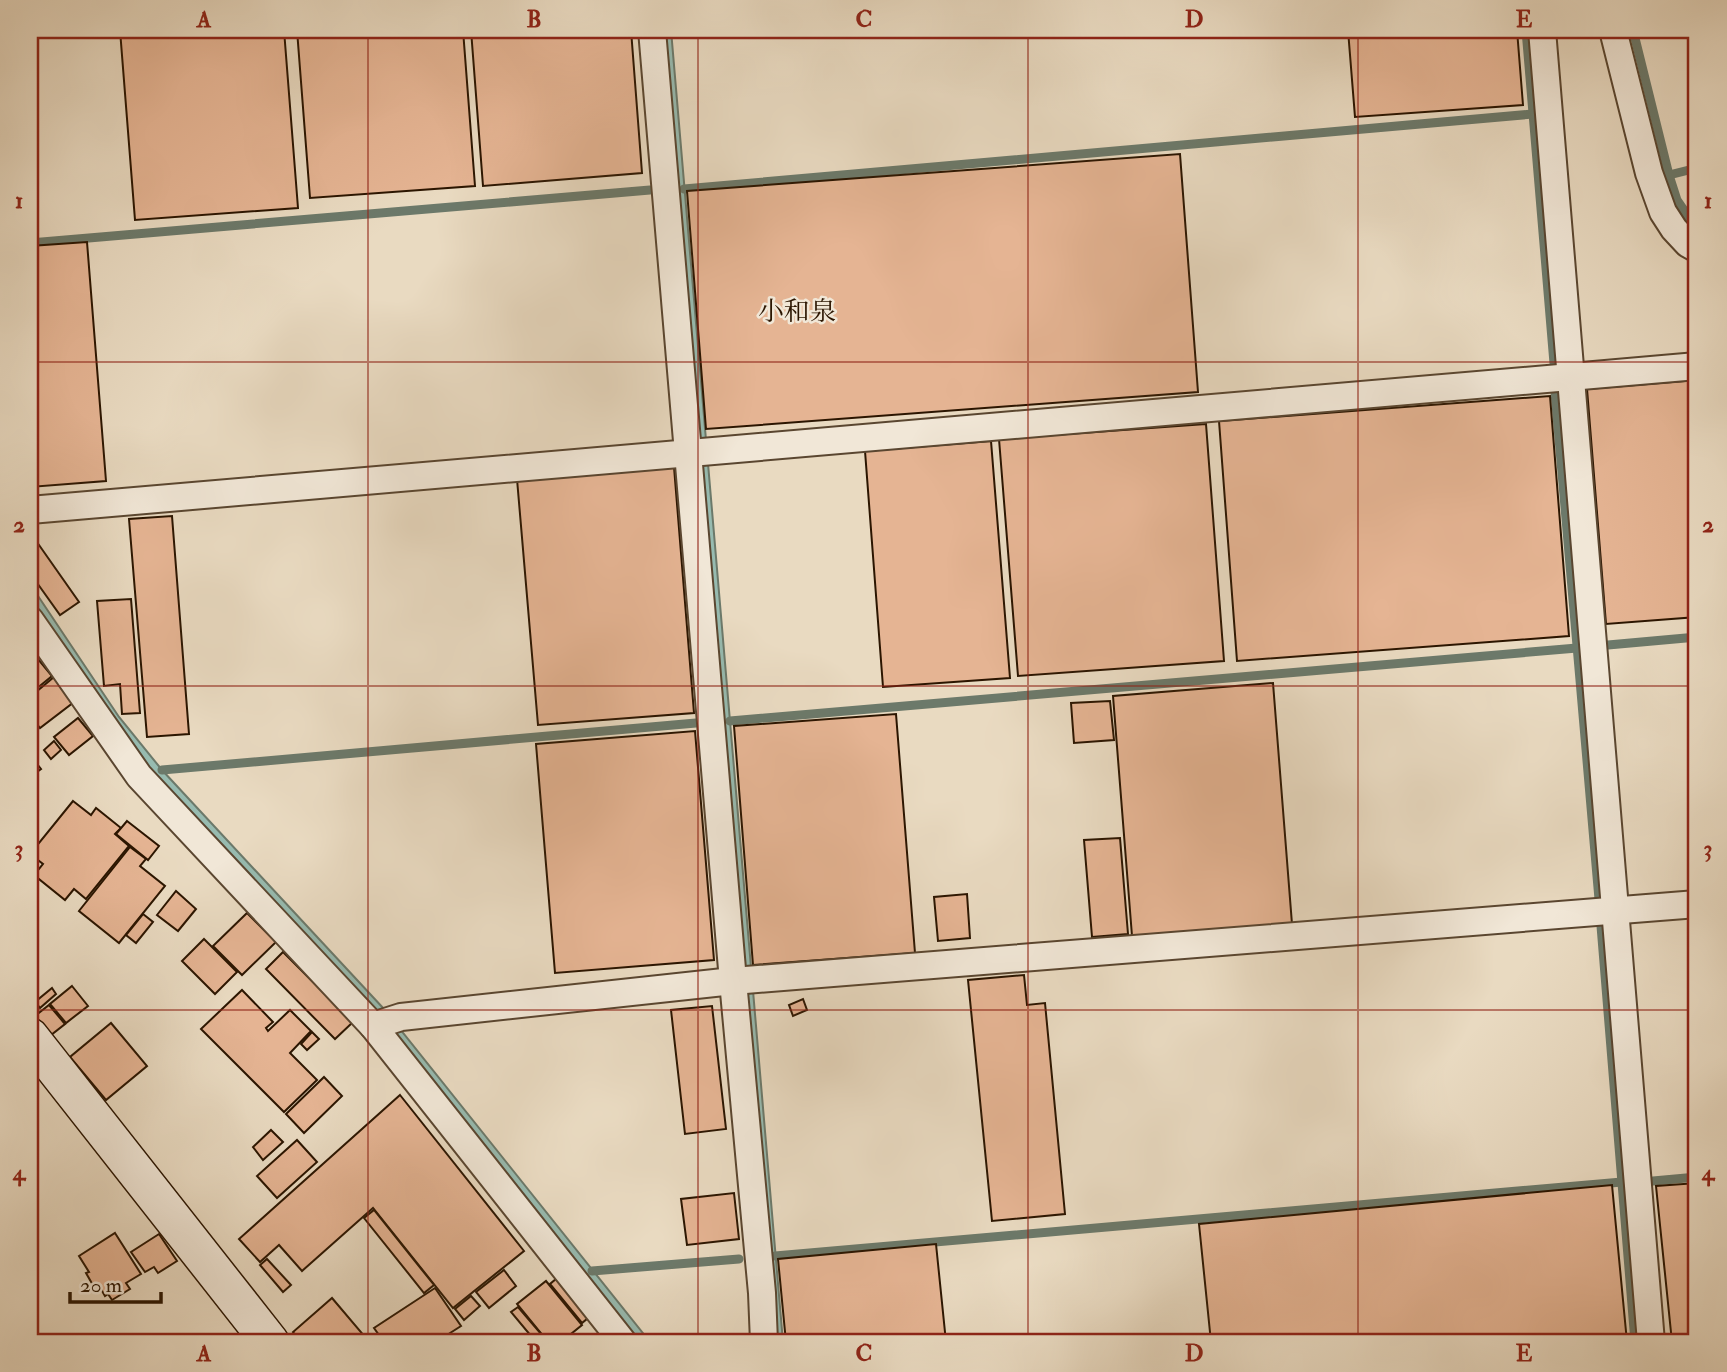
<svg xmlns="http://www.w3.org/2000/svg" width="1727" height="1372" viewBox="0 0 1727 1372" font-family="'IM FELL Double Pica','Noto Serif JP',serif">
<rect width="100%" height="100%" fill="#e9dac1"/>
<filter id="stains"><feTurbulence type="fractalNoise" baseFrequency=".00286" numOctaves="4"/><feColorMatrix values="0 0 0 0 .2 0 0 0 0 .09 0 0 0 0 .02 0 0 0 .5 -.17"/></filter>
<radialGradient id="worn" r=".72"><stop offset=".6" stop-color="#630" stop-opacity="0"/><stop offset="1" stop-color="#630" stop-opacity=".3"/></radialGradient>
<g fill="#97bbb0" stroke="#6c796a" stroke-width="2">
<polygon points="665,30 671,30 783,1342 775,1342"/>
<polygon points="30,584 119,717 162,770 384,1009 650,1342 639,1342 395,1036 151,772 112,722 30,601"/>
</g>
<g fill="none" stroke-linecap="round" stroke-linejoin="round">
<g stroke="#6c796a" stroke-width="9">
<polyline points="1526,30 1554,363"/>
<polyline points="1633,30 1669,175 1677,200 1697,229"/>
<polyline points="1669,175 1697,168"/>
<polyline points="684,189 1533,114"/>
<polyline points="30,243 650,190"/>
<polyline points="1555,392 1599,899"/>
<polyline points="1608,645 1697,637"/>
<polyline points="730,721 1577,648"/>
<polyline points="162,770 696,723"/>
<polyline points="1601,926 1635,1342"/>
<polyline points="1653,1181 1697,1177"/>
<polyline points="775,1256 1622,1182"/>
<polyline points="592,1271 739,1259"/>
</g>
</g>
<g fill="#e5b493" stroke="#2b1500" stroke-width="2">
<polygon points="120,30 284,30 298,208 135,220"/>
<polygon points="297,30 463,30 475,186 310,198"/>
<polygon points="471,30 631,30 642,173 483,186"/>
<polygon points="1348,30 1517,30 1523,105 1355,117"/>
<polygon points="1180,154 1198,392 706,429 687,191"/>
<polygon points="87,242 106,481 30,487 30,246"/>
<polygon points="1697,380 1697,617 1606,624 1587,389"/>
<polygon points="1550,396 1569,636 1237,661 1219,421"/>
<polygon points="1206,424 1224,661 1018,676 999,439"/>
<polygon points="991,441 1010,678 883,687 865,451"/>
<polygon points="674,467 694,713 538,725 517,479"/>
<polygon points="172,516 189,734 147,737 129,519"/>
<polygon points="32,535 79,602 60,615 30,573 30,537"/>
<polygon points="131,599 140,713 122,714 120,684 104,686 97,601"/>
<polygon points="33,653 52,676 30,694 30,656"/>
<polygon points="54,677 74,702 40,728 30,715 30,697"/>
<polygon points="1273,683 1292,924 1132,936 1113,696"/>
<polygon points="1110,701 1114,740 1074,743 1071,703"/>
<polygon points="896,714 915,953 753,965 734,726"/>
<polygon points="78,718 93,736 69,755 54,737"/>
<polygon points="695,731 714,960 555,973 536,744"/>
<polygon points="54,741 61,750 51,759 44,750"/>
<polygon points="30,755 41,769 30,777"/>
<polygon points="73,801 91,815 96,808 121,828 115,834 129,846 86,899 74,889 65,900 34,875 43,864 30,854"/>
<polygon points="127,821 159,846 148,860 116,834"/>
<polygon points="1120,838 1128,934 1092,937 1084,840"/>
<polygon points="130,847 146,859 140,866 165,886 119,943 79,911"/>
<polygon points="176,891 196,909 178,931 157,915"/>
<polygon points="967,894 970,938 938,941 934,897"/>
<polygon points="247,913 276,942 242,975 213,946"/>
<polygon points="143,914 153,922 136,943 126,935"/>
<polygon points="204,939 237,972 215,994 182,961"/>
<polygon points="283,952 353,1022 335,1039 266,969"/>
<polygon points="1024,975 1027,1005 1045,1003 1065,1214 992,1221 968,980"/>
<polygon points="72,986 88,1006 66,1023 50,1004"/>
<polygon points="52,988 56,994 40,1008 35,1002"/>
<polygon points="242,990 273,1022 266,1028 268,1031 290,1010 311,1031 290,1053 317,1080 284,1112 201,1029"/>
<polygon points="803,999 807,1010 793,1016 789,1005"/>
<polygon points="49,1005 65,1024 51,1035 35,1016"/>
<polygon points="712,1006 726,1129 685,1134 671,1010"/>
<polygon points="111,1023 147,1066 106,1100 70,1057"/>
<polygon points="312,1032 319,1039 307,1050 301,1044"/>
<polygon points="324,1077 342,1096 304,1133 286,1114"/>
<polygon points="400,1095 524,1251 453,1308 373,1208 302,1271 279,1245 260,1262 239,1239"/>
<polygon points="271,1130 283,1142 263,1160 253,1147"/>
<polygon points="297,1140 317,1162 277,1198 257,1176"/>
<polygon points="1697,1183 1697,1342 1672,1342 1656,1186"/>
<polygon points="1612,1185 1627,1342 1211,1342 1199,1224"/>
<polygon points="734,1193 739,1239 687,1245 681,1199"/>
<polygon points="374,1210 434,1285 424,1293 364,1218"/>
<polygon points="115,1233 141,1274 126,1283 130,1289 112,1300 108,1294 105,1296 98,1284 94,1287 86,1273 89,1272 79,1256"/>
<polygon points="159,1234 177,1261 158,1273 154,1267 145,1272 131,1252"/>
<polygon points="936,1244 946,1342 786,1342 778,1259"/>
<polygon points="267,1259 291,1285 283,1292 260,1265"/>
<polygon points="504,1270 516,1286 489,1308 476,1292"/>
<polygon points="556,1279 588,1318 582,1323 550,1284"/>
<polygon points="546,1281 582,1325 561,1342 548,1342 517,1304"/>
<polygon points="435,1288 461,1326 436,1342 384,1342 374,1328"/>
<polygon points="471,1296 480,1306 464,1320 455,1309"/>
<polygon points="332,1298 366,1338 361,1342 301,1342 293,1332"/>
<polygon points="518,1307 548,1342 536,1342 511,1312"/>
</g>
<g fill="none" stroke-linecap="round" stroke-linejoin="round">
<defs>
<g id="street">
<polyline points="652,30 733,981 762,1293 764,1342"/>
<polyline points="1542,30 1651,1342"/>
<polyline points="1613,30 1649,173 1663,212 1674,229 1688,244 1697,249"/>
<polyline points="30,510 1697,366"/>
<polyline points="30,620 139,776 373,1026 623,1342"/>
<polyline points="373,1026 401,1017 733,981 1697,904"/>
</g>
<polyline id="secondary" points="30,1037 270,1342"/>
</defs>
<use href="#street" stroke="#5a4630" stroke-width="30"/>
<use href="#secondary" stroke="#2b1500" stroke-width="40"/>
<use href="#street" stroke="#f1e7d7" stroke-width="26"/>
<use href="#secondary" stroke="#f1e7d7" stroke-width="37"/>
</g>
<path fill="none" stroke="#8f2418" stroke-width="2" stroke-opacity="0.55" d="M368,30V1342M698,30V1342M1028,30V1342M1358,30V1342M30,362H1697M30,686H1697M30,1010H1697"/>
<g text-anchor="middle" dominant-baseline="central" stroke-width="5" stroke-linejoin="round" paint-order="stroke">
<g font-size="26" fill="#2b1500" stroke="#f1e7d7">
<text x="797" y="312">小和泉</text>
</g>
</g>
<rect width="1727" height="1372" fill="none" stroke="#e9dac1" stroke-width="77"/>
<path d="M70 1292v10h91v-10" fill="none" stroke="#2b1500" stroke-width="3.5"/>
<text x="80" y="1292" font-size="21" fill="#2b1500" stroke="#f1e7d7" stroke-width="5" paint-order="stroke">20 m</text>
<rect x="38" y="38" width="1650" height="1296" fill="none" stroke="#8f2418" stroke-width="2.5"/>
<g font-size="23" text-anchor="middle" font-weight="bold" fill="#8f2418">
<text x="204" y="27">A</text>
<text x="534" y="27">B</text>
<text x="864" y="27">C</text>
<text x="1194" y="27">D</text>
<text x="1524" y="27">E</text>
<text x="19" y="208">1</text>
<text x="1708" y="208">1</text>
<text x="19" y="532">2</text>
<text x="1708" y="532">2</text>
<text x="19" y="856">3</text>
<text x="1708" y="856">3</text>
<text x="19" y="1180">4</text>
<text x="1708" y="1180">4</text>
<text x="204" y="1361">A</text>
<text x="534" y="1361">B</text>
<text x="864" y="1361">C</text>
<text x="1194" y="1361">D</text>
<text x="1524" y="1361">E</text>
</g>
<rect width="100%" height="100%" filter="url(#stains)"/>
<rect width="100%" height="100%" fill="url(#worn)"/>
</svg>
